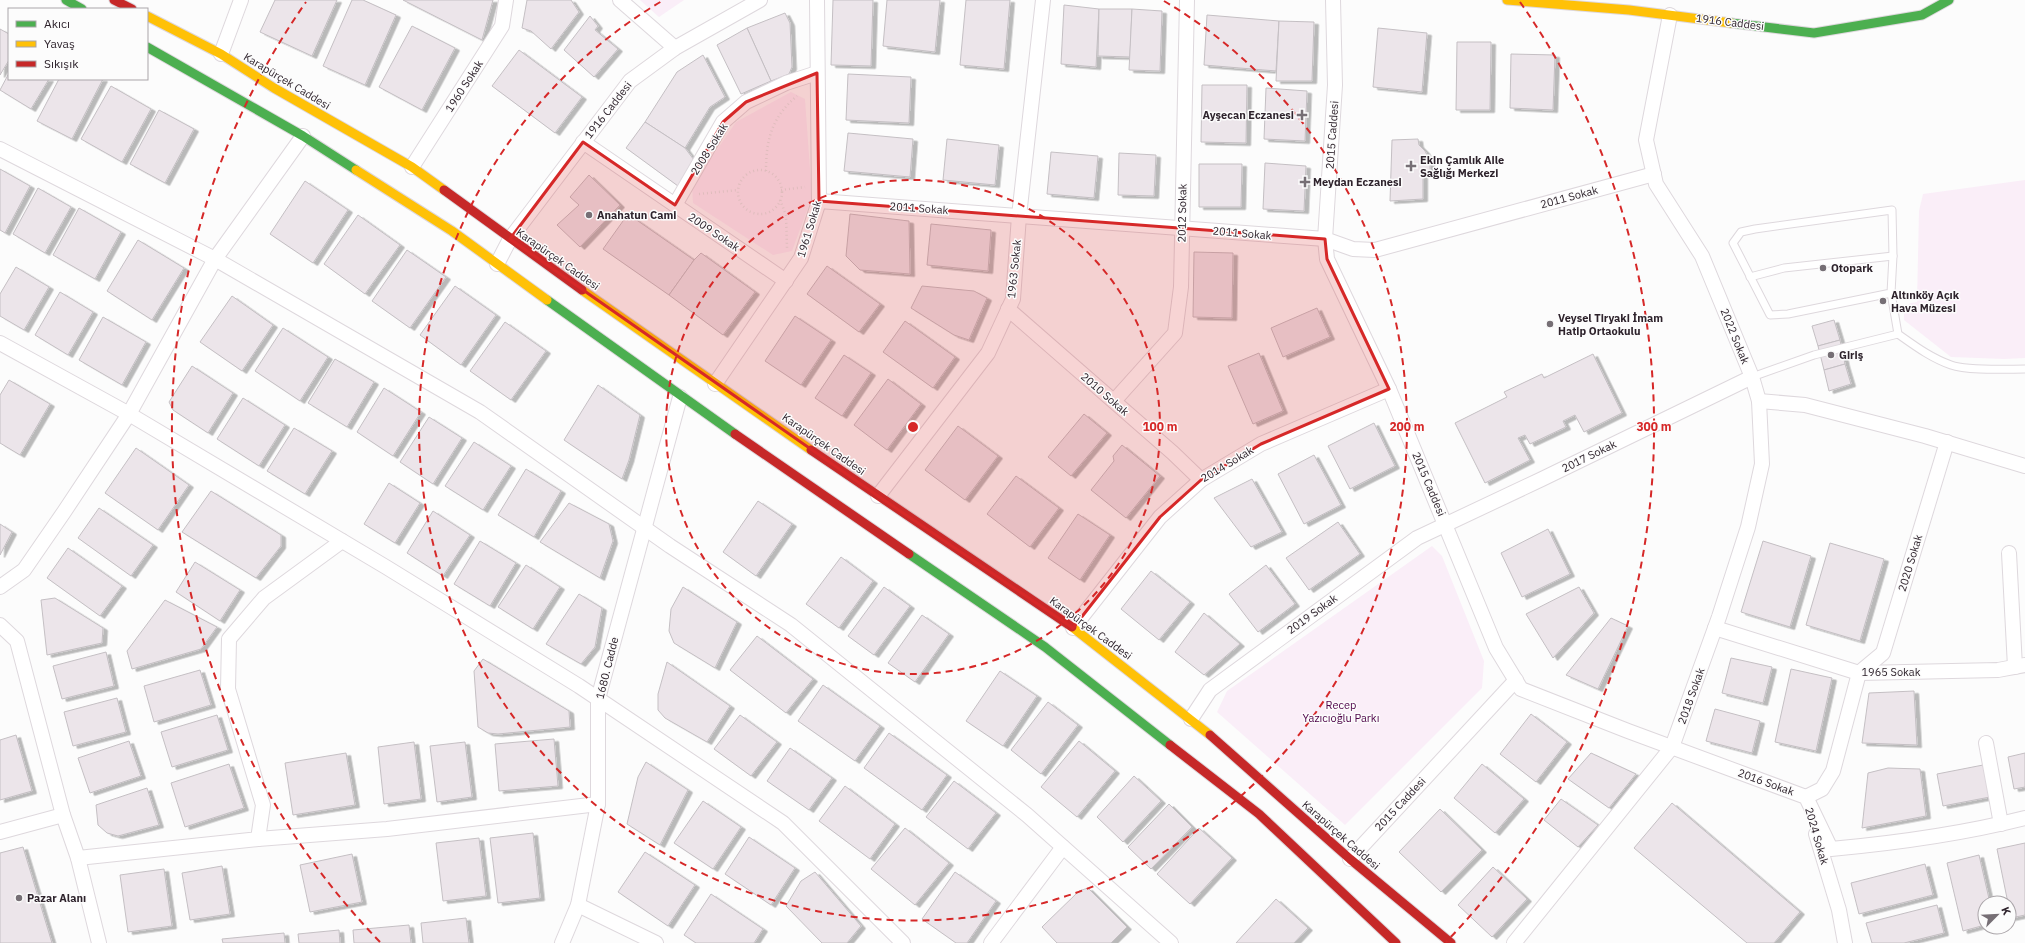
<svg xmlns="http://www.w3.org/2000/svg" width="2025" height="943" viewBox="0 0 2025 943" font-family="'IBM Plex Sans',sans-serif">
<defs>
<filter id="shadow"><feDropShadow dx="4.5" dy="2.5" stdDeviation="0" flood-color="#0004"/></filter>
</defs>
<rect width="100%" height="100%" fill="#fcfcfc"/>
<g fill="#faeef8">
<polygon points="640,0 684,0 659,17"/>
<polygon points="791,92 805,99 812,197 792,251 773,255 693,203 692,186 736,122"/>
<polygon points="2025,180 2025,358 2004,359 1951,357 1904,320 1904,307 1911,303 1917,302 1919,211 1923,194"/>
<polygon points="1432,546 1442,556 1484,661 1482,688 1345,825 1217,712 1227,691"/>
</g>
<g fill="#ece5ea" stroke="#c4bfc3" filter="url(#shadow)">
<polygon points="275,0 337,0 312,56 260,32"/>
<polygon points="352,0 363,0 396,15 365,85 323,66"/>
<polygon points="403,0 493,0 482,40"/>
<polygon points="527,0 571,0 579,12 551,49 531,31 522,28"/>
<polygon points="833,0 873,0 871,66 831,65"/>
<polygon points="887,0 940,0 935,52 883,46"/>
<polygon points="966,0 1010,0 1004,69 960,65"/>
<polygon points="1064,5 1099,9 1096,67 1061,64"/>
<polygon points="1099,9 1132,9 1130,57 1098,56"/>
<polygon points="1132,9 1162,11 1160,71 1129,70"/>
<polygon points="785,13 790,23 792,67 789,74 771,81 747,28"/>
<polygon points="1207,15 1279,21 1276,71 1204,65"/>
<polygon points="590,16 598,26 595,30 618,49 594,77 564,50"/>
<polygon points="1279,21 1314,22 1312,81 1276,81"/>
<polygon points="412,26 455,48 422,110 379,87"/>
<polygon points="747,28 771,81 741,94 717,45"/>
<polygon points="1378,28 1427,33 1422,92 1373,87"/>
<polygon points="0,29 9,34 9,60 0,75"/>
<polygon points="1457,42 1491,42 1490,110 1456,110"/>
<polygon points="519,50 582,97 555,133 492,86"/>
<polygon points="1511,54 1555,55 1553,110 1510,108"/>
<polygon points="703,55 725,97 710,107 685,148 645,122 677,72"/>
<polygon points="9,73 9,79 49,79 31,109 0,90"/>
<polygon points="848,74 911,77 909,123 846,120"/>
<polygon points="59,79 103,79 72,139 37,121"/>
<polygon points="1202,85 1247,85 1246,143 1201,142"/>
<polygon points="111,86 151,109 122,162 81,139"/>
<polygon points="1266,88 1307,91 1305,141 1264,139"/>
<polygon points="159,110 194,129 165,183 130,164"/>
<polygon points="645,122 685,148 694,160 678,186 626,148"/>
<polygon points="848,133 913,139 910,177 844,171"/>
<polygon points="947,139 999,145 995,185 943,180"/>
<polygon points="1418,139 1419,145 1425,151 1430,161 1430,171 1423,173 1423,199 1390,201 1392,140"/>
<polygon points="1051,152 1098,156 1094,198 1047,194"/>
<polygon points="1119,153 1156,155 1154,196 1118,195"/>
<polygon points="1265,163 1306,166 1304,211 1263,209"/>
<polygon points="1199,164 1242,164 1241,207 1199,207"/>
<polygon points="0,169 30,186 5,233 0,230"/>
<polygon points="589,175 620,205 580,247 557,225 579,205 570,197"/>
<polygon points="305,181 348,210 313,263 270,234"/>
<polygon points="38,188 71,207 45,253 13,234"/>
<polygon points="79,208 121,232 95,279 53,255"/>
<polygon points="628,214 694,260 669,295 603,249"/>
<polygon points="850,214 909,221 910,274 860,270 846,256"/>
<polygon points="358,215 400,245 365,294 324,264"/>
<polygon points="931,224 991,230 988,271 927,265"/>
<polygon points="138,240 184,268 152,320 107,291"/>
<polygon points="407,250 446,277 410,328 372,301"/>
<polygon points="1194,252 1233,253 1232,318 1193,317"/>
<polygon points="701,253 755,292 723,335 669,295 694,260"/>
<polygon points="827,266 880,304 859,332 807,294"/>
<polygon points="16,267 49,287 24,330 0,316 0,294"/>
<polygon points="455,286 496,315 461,365 420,335"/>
<polygon points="922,286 974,291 987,298 969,340 954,335 911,308"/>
<polygon points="60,292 93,312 68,355 35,335"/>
<polygon points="232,296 273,325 242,371 200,342"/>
<polygon points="1317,308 1330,337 1283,357 1271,328"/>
<polygon points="795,316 831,340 801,385 765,361"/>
<polygon points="103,317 146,342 122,385 79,360"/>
<polygon points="1834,320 1840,340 1818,346 1812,326"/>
<polygon points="905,321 955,357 933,388 883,352"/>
<polygon points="505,322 546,351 511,400 470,371"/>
<polygon points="283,328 328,357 300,401 255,371"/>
<polygon points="1840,340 1845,364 1824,370 1818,346"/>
<polygon points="1259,353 1283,411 1253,424 1228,366"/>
<polygon points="1593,354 1622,413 1584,432 1575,415 1563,421 1566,427 1530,444 1525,435 1518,438 1530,460 1485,483 1455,423 1507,397 1504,392 1542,374 1544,378"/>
<polygon points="844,355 871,373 842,416 815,398"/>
<polygon points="335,359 374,382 347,427 308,403"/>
<polygon points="1845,364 1851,384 1829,391 1824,370"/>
<polygon points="192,366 233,393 208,433 173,410 169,402"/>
<polygon points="888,379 921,404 887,450 854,425"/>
<polygon points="9,380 50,404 20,455 0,443 0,395"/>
<polygon points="598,385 640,415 629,460 622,479 564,440"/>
<polygon points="384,388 421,412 393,456 357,432"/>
<polygon points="243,398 285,425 259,466 217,439"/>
<polygon points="1084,414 1107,433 1071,476 1048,457"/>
<polygon points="429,417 462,438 433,484 400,462"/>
<polygon points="1374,423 1395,466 1350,489 1328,446"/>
<polygon points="958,426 998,456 965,500 925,470"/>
<polygon points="294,428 332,451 305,494 267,471"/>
<polygon points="474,442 511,466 483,510 445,486"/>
<polygon points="1122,445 1160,476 1126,518 1091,490 1114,461 1113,456"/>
<polygon points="136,448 189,485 158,530 105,493"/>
<polygon points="1314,455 1341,505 1304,524 1278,474"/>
<polygon points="526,469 561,491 534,537 498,515"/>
<polygon points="1016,476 1059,508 1030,547 987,514"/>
<polygon points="1252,479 1282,532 1251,547 1214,498"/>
<polygon points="389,483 420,503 395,543 364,524"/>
<polygon points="211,491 281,535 281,546 256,578 182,532"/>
<polygon points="758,501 792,524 756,576 723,552"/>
<polygon points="569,503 609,524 613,541 600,578 540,542"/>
<polygon points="99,508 153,545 131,576 78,538"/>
<polygon points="433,511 470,535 443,576 407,553"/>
<polygon points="1078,514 1110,535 1080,580 1048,558"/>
<polygon points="1338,522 1360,554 1309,590 1286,558"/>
<polygon points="0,524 12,532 0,555"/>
<polygon points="1548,529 1570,574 1522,597 1501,553"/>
<polygon points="480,541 516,563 490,606 454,584"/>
<polygon points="1763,541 1811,556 1790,627 1741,612"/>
<polygon points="1830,543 1884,559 1860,641 1806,625"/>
<polygon points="68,548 122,586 100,616 47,578"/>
<polygon points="841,557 873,581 839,628 806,604"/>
<polygon points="195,562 240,590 220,621 176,592"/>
<polygon points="526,565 560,587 533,629 498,607"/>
<polygon points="1266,565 1295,604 1258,632 1229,594"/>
<polygon points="1151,571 1190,602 1159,640 1121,609"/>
<polygon points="683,587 737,622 715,668 674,643 669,631 671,609"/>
<polygon points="884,587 910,606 874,655 848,636"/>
<polygon points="1579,587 1594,613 1553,658 1526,614"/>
<polygon points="579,594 602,608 595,647 581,664 546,644"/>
<polygon points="55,598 103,628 102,643 47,655 41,600"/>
<polygon points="165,600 217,627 201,649 132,669 127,651"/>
<polygon points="1204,613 1240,644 1204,675 1175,652"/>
<polygon points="922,615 949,634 915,682 888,663"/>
<polygon points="1611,618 1628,626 1598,689 1566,675"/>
<polygon points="757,636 813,679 786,713 730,670"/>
<polygon points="106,652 114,686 62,699 53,666"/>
<polygon points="1731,658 1772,667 1763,703 1722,693"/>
<polygon points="483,659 569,711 570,727 498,734 488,733 478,727 474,671"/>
<polygon points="667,662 730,706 707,742 665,718 658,710 658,694"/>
<polygon points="1791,669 1832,678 1816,751 1775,742"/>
<polygon points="200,670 211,705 154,722 144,686"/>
<polygon points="1000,671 1037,696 1003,746 966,721"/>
<polygon points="823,685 880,726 855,761 798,721"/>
<polygon points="1914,691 1917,745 1862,743 1869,693"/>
<polygon points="117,698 126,732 73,746 64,712"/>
<polygon points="1048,702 1078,725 1041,774 1011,750"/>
<polygon points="1715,709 1760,721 1752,753 1706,741"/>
<polygon points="1531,714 1567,742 1536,782 1500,754"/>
<polygon points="217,715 228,750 172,767 161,732"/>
<polygon points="740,715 777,742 751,776 714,749"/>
<polygon points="889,733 947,775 922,810 864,768"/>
<polygon points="16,735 32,791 0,800 0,740"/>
<polygon points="554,739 558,786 499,791 495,744"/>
<polygon points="129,741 141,776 90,793 78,758"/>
<polygon points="1079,741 1115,771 1077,817 1041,787"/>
<polygon points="414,742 421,799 384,804 378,747"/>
<polygon points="465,742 472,797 437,802 430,746"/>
<polygon points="790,748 832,778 809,810 767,781"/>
<polygon points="346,753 355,805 293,815 285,763"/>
<polygon points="1591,753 1636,774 1609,808 1568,779"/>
<polygon points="2025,753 2025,787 2014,789 2008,757"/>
<polygon points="646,762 688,790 660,845 627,824 638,777"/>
<polygon points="229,764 244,808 185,827 171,783"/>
<polygon points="1482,764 1524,799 1495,833 1454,798"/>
<polygon points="1983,765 1990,797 1943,806 1937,774"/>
<polygon points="1888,768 1920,769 1926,816 1862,828 1868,773"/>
<polygon points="1134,776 1161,801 1123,842 1097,817"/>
<polygon points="954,781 996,813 968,849 926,817"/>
<polygon points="845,786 895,824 870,859 819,821"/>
<polygon points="147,788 159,825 118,836 107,833 98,825 96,805"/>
<polygon points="1561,799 1598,825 1578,847 1544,820"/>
<polygon points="703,801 741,827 713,869 674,843"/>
<polygon points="1672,803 1800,912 1774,943 1747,943 1634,848"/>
<polygon points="1169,804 1192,827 1151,869 1128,847"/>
<polygon points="1440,809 1482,850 1441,892 1399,852"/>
<polygon points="905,828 949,863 915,905 871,869"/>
<polygon points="1199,828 1232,858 1190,904 1157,874"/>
<polygon points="533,833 540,898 498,903 490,838"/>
<polygon points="749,837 795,868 771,905 725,874"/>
<polygon points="479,838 486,896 443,901 436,843"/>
<polygon points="2025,843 2025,915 2011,918 1997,849"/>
<polygon points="23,847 52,943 0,943 0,853"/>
<polygon points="645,852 695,885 668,926 618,892"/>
<polygon points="352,854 362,902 310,912 300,865"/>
<polygon points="1979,855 1990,903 1985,903 1985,925 1963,931 1947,863"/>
<polygon points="1925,864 1933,895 1859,914 1851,883"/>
<polygon points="222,866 230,914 190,920 182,873"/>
<polygon points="1493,867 1527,899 1492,937 1458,905"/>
<polygon points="164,869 172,926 128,932 120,875"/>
<polygon points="815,872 861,926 847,943 822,943 786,906 801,881"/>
<polygon points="955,872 996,901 967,943 956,943 922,919"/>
<polygon points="1088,888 1127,927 1111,943 1057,943 1042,927 1079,891"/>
<polygon points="711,894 763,929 754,943 696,943 684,935"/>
<polygon points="1276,899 1308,928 1294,943 1236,943"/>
<polygon points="1937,905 1944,933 1904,943 1872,943 1866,923"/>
<polygon points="466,918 469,943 423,943 421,923"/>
<polygon points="409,925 411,943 354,943 353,930"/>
<polygon points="339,930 340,943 299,943 298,934"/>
<polygon points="284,933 285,943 223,943 222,939"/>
</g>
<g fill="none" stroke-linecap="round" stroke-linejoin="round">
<defs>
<g id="lane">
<polyline points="1750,277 1784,268 1893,256"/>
<path d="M1891,293L1788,314L1770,315L1733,243L1741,232L1755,229L1892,210L1893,256L1891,293L1898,334C1915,346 1931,358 1951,365C1967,371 2007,369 2025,369"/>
<polyline points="1752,377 1814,355 1898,334"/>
</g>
<g id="street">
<polyline points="620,0 675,48"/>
<path d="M1333,0L1335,85L1325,239L1327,259L1389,389L1496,648L1521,689L1628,731L1806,797L1831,849C1896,843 1962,834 2025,818"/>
<polyline points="221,54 241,0"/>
<polyline points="583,142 786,281"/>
<polyline points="0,149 215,259 480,412 670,546 791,625 1027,815 1171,943"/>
<polyline points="412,167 502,26 506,0"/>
<polyline points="819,201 1325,239 1353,249 1375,250 1654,174"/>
<polyline points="675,205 723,122 746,102 786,83 817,73"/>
<polyline points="497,264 510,239 630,81 675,48 760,0"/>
<polyline points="1008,309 1173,453 1201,480"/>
<polyline points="0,343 129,414 386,567 579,686 783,823 903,943"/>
<polyline points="715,384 801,258 819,201 817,0"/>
<polyline points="1114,401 1175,333 1181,287 1187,0"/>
<polyline points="1759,401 1805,405 1925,436 2025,466"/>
<polyline points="878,496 988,353 1013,299 1019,216 1043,0"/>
<polyline points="2009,553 2015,667"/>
<polyline points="0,587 24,570 64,512 129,414 215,259 303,136"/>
<polyline points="0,625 17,641 63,815 78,858 99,943"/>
<polyline points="1073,628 1160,517 1201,480 1261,444 1389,389"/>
<polyline points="1715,628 1859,673 1998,670 2025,665"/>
<polyline points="1191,719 1210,690 1417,538 1542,479 1752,377"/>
<polyline points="1986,743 2001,824"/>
<polyline points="1806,797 1822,789 1833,771 1859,673 1883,653 1947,442"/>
<polyline points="0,832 63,815"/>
<polyline points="1816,834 1839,910 1845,943"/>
<polyline points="258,839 387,829 598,804"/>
<polyline points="78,858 258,839 263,805 228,689 229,639 264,598 342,541"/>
<polyline points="1350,859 1516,680"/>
<polyline points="578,905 656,943"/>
<polyline points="562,943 578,905 598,804 598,699 680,397"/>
<polyline points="991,943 1063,847"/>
<polyline points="1514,943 1672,747 1719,617 1748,527 1762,464 1759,401 1752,377 1702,256 1656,184 1646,140 1670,15"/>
</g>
<g id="fast">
<polyline points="66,0 82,9"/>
<polyline points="1731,23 1814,33 1922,15 1949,0"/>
<polyline points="147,47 303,136 356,170"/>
<polyline points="547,300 735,434"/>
<polyline points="909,554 1045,647 1170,745"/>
</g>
<g id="slow">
<polyline points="1507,0 1629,10 1731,23"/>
<polyline points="147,16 221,54 274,88 412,167 444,190"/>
<polyline points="356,170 452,231 547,300"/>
<polyline points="582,290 811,450"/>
<polyline points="1072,627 1210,735"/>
</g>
<g id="jam">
<polyline points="114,0 132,9"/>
<polyline points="444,190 582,290"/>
<polyline points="735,434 909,554"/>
<polyline points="811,450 1072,627"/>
<polyline points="1210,735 1350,859 1451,943"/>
<polyline points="1170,745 1259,814 1396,943"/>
</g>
</defs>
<use href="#lane" stroke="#ded8dd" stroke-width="9"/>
<use href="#street" stroke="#ded8dd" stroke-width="16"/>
<use href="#fast" stroke="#ded8dd" stroke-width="11"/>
<use href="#slow" stroke="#ded8dd" stroke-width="11"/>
<use href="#jam" stroke="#ded8dd" stroke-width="11"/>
<g stroke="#e2e2e2" stroke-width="2.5" stroke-dasharray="1 3" stroke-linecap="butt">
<circle cx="760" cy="192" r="22"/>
<path d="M766,171C766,139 772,117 797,96"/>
<polyline points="781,190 805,187"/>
<polyline points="699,194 738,190"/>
<polyline points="780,200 786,215 787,248"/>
</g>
<use href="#lane" stroke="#fff" stroke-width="7"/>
<use href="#street" stroke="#fff" stroke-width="14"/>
<use href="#fast" stroke="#4caf50" stroke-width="9"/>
<use href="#slow" stroke="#ffc107" stroke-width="9"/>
<use href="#jam" stroke="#c62828" stroke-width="9"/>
</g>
<path fill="#d62828" fill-opacity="0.2" stroke="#d62828" stroke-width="3" stroke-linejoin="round" d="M817,73L819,201L1325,239L1327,259L1389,389L1261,444L1201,480L1160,517L1073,628L878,496L510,239L583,142L675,205L723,122L746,102Z"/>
<g fill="none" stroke="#d62828" stroke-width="2" stroke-dasharray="7 5">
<circle cx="913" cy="427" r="247"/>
<path d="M1164 1A494 494 0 1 1 662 1"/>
<path d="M380 942A741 741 0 0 1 306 2M1520 2A741 741 0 0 1 1446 942"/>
</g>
<g fill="#766f75" stroke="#fcfcfc" stroke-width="1.5">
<path d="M1300 109h4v4h4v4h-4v4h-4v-4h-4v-4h4z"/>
<path d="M1409 160h4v4h4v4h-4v4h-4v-4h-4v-4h4z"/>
<path d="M1303 176h4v4h4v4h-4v4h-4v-4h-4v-4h4z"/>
<circle cx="589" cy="215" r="4"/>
<circle cx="1823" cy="268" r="4"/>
<circle cx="1883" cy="301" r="4"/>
<circle cx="1550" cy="324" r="4"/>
<circle cx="1831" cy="355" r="4"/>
<circle cx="19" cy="898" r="4"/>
</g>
<g text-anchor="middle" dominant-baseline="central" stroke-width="3" stroke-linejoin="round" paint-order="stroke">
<g font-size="11" fill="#2e232c" stroke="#fcfcfc">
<text transform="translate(1730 22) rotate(7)">1916 Caddesi</text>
<text transform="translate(287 81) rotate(31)">Karapürçek Caddesi</text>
<text transform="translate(464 86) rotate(-57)">1960 Sokak</text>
<text transform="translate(608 110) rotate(-52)">1916 Caddesi</text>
<text transform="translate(1332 135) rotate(-86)">2015 Caddesi</text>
<text transform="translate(709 149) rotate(-58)">2008 Sokak</text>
<text transform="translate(1569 197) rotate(-15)">2011 Sokak</text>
<text transform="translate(919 208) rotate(4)">2011 Sokak</text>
<text transform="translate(1182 213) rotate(-89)">2012 Sokak</text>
<text transform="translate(809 229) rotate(-73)">1961 Sokak</text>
<text transform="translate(714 232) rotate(34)">2009 Sokak</text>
<text transform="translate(1242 233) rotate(5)">2011 Sokak</text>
<text transform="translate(558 259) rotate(35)">Karapürçek Caddesi</text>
<text transform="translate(1014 269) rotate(-84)">1963 Sokak</text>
<text transform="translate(1735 336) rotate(68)">2022 Sokak</text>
<text transform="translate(1105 394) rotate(41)">2010 Sokak</text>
<text transform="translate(824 444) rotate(35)">Karapürçek Caddesi</text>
<text transform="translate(1589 456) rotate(-26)">2017 Sokak</text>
<text transform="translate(1227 464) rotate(-31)">2014 Sokak</text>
<text transform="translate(1429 484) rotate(67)">2015 Caddesi</text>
<text transform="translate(1910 563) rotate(-73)">2020 Sokak</text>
<text transform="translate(1312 614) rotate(-36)">2019 Sokak</text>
<text transform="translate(1091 628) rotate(36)">Karapürçek Caddesi</text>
<text transform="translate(607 668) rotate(-76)">1680. Cadde</text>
<text x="1891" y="672">1965 Sokak</text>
<text transform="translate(1691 696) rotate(-70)">2018 Sokak</text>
<text transform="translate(1766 782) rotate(20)">2016 Sokak</text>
<text transform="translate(1400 804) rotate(-47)">2015 Caddesi</text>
<text transform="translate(1341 835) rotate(41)">Karapürçek Caddesi</text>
<text transform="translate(1817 836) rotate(74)">2024 Sokak</text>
</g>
<g font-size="11" font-weight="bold" fill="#2e232c" stroke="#fcfcfc" text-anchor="start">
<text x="1294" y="115" text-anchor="end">Ayşecan Eczanesi</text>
<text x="1420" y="160">Ekin Çamlık Aile<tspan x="1420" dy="13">Sağlığı Merkezi</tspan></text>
<text x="1313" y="182">Meydan Eczanesi</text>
<text x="597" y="215">Anahatun Cami</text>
<text x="1831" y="268">Otopark</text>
<text x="1891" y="295">Altınköy Açık<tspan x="1891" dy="13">Hava Müzesi</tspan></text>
<text x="1558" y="318">Veysel Tiryaki İmam<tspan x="1558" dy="13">Hatip Ortaokulu</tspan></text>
<text x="1839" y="355">Giriş</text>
<text x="27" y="898">Pazar Alanı</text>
</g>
<g font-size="11" fill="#4e0349" stroke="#fcfcfc">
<text x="1341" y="705">Recep<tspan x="1341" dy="13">Yazıcıoğlu Parkı</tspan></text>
</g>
</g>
<circle cx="913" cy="427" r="6" fill="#d62828" stroke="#fcfcfc" stroke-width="2"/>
<g font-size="12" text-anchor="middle" font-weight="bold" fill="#d62828" stroke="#fcfcfc" stroke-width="3" stroke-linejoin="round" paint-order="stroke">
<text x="1160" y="431">100 m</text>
<text x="1407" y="431">200 m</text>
<text x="1654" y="431">300 m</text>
</g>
<rect x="8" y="8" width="140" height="72" fill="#fcfcfc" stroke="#aaa5a9"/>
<rect x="16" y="21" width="20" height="6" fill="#4caf50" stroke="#aaa5a9"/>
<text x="44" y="28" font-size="12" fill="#2e232c">Akıcı</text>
<rect x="16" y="41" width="20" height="6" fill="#ffc107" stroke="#aaa5a9"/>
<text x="44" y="48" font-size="12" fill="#2e232c">Yavaş</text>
<rect x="16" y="61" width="20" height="6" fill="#c62828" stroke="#aaa5a9"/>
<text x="44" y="68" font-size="12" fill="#2e232c">Sıkışık</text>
<g transform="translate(1997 915) rotate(66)"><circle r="19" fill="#fcfcfc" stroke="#aaa5a9"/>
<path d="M0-3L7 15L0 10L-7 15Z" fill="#766f75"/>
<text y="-6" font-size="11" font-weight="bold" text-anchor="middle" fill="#2e232c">K</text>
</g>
</svg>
